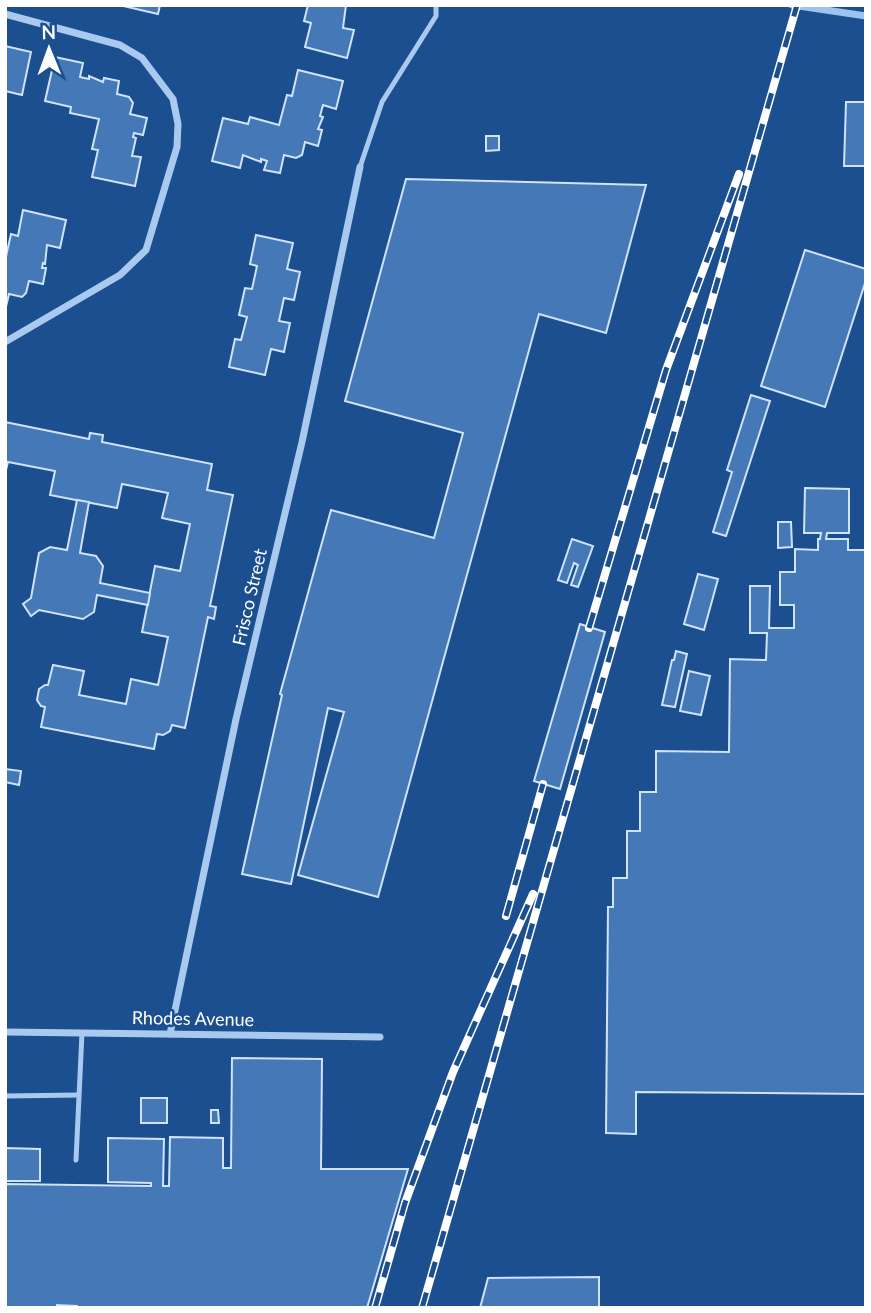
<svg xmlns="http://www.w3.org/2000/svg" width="871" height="1313" viewBox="0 0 871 1313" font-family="Lato,sans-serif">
<rect width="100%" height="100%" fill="#1b4f8f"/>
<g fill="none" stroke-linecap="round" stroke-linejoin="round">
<polyline stroke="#9cc4f0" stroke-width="7" points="792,5 866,16"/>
</g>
<g fill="#4478b7" stroke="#cfe3fa" stroke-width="2">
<polygon points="119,5 160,5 158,14"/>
<polygon points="308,5 346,5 343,28 354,30 347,58 305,47 311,23 304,21"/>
<polygon points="5,46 31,52 22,95 5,91"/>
<polygon points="55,57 83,63 80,77 89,79 89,76 103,82 104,78 119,81 117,94 129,97 133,103 130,114 147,118 143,135 134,133 133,137 136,138 132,156 141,157 135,186 92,177 98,150 92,149 99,119 70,113 71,107 45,101"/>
<polygon points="298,70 343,81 336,109 323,105 320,116 323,117 318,129 322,130 318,146 305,142 302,155 296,158 284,155 280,173 264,170 267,161 261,159 261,162 243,155 240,168 212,161 223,118 248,124 250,117 279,125 287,95 292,96"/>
<polygon points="846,102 866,102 866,166 844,166"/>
<polygon points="486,136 499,136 499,150 486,151"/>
<polygon points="406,179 646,185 606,333 539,314 378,897 298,875 344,712 328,708 291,884 242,874 282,695 280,694 331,510 434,538 463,433 345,401"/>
<polygon points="23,210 66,220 60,248 47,245 45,264 43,263 42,268 46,268 43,284 29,281 26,293 22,297 9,294 5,311 5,261 11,234 18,236"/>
<polygon points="256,235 293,243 287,269 300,272 294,300 284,298 279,321 290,323 284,352 271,349 265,375 229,367 235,339 241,340 247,317 239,315 245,288 252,289 257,266 250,264"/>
<polygon points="805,250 866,269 866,280 825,407 761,386"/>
<polygon points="751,395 770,401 726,536 713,532 732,472 727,470"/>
<polygon points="5,422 89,439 90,433 103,435 102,442 212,464 207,490 233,495 210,606 216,607 214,619 208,617 185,728 172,725 170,731 163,735 157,734 154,749 41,727 45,707 41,706 37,700 39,689 45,685 48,685 53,665 84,671 79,695 126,704 131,679 158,685 168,637 142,632 155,566 180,571 190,524 162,518 168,493 122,484 117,508 50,495 55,471 8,462 5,474"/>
<polygon points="805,488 849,489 849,533 827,533 826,539 848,539 848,550 866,550 866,1094 636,1092 636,1134 606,1133 608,907 613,907 613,878 627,878 627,831 640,831 640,792 656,792 656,751 729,752 730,659 766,660 767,633 750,633 750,586 770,586 769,628 794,628 794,605 780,605 780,572 795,572 795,549 818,550 818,539 820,539 821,533 804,533"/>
<polygon points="77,500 89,502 80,553 96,556 103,566 100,583 150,593 148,605 97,595 94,612 83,619 39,610 31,616 23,604 31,598 39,553 50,547 67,550"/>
<polygon points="778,522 791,522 792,547 778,548"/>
<polygon points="572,539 593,546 578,587 571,585 578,565 574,563 567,583 558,580"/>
<polygon points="698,574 718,579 704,630 684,624"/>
<polygon points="580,624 605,632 560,789 534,781"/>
<polygon points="676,651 687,654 675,707 662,705 672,660 674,660"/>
<polygon points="689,671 710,676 701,715 680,711"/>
<polygon points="5,769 21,771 19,785 5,782"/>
<polygon points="232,1058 322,1059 321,1169 408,1169 367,1308 77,1308 77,1306 57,1305 57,1308 5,1308 5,1184 151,1186 151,1183 108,1182 108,1138 164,1139 163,1186 169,1186 170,1137 223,1138 223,1168 231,1168"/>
<rect x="141" y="1098" width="26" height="25"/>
<polygon points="211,1110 218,1110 219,1123 211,1123"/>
<polygon points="5,1148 40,1149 40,1181 5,1181"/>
<polygon points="599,1277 599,1308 480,1308 488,1278"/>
</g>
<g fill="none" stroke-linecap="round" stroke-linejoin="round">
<g stroke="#a9c9ee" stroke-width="5">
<polyline points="360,167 382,102 436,16 436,5"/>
<polyline points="5,1096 78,1095"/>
<polyline points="76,1160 82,1033"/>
</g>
<g stroke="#a9c9ee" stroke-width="7">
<polyline points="5,14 120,45 142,58 173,99 178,124 177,147 146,250 120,275 5,342"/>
<polyline points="5,1032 380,1037"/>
<polyline points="170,1034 236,719 302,442 360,167"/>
</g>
<defs>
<g id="rail">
<polyline points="589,628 666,370 739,174"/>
<polyline points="506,916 543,784"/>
<polyline points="375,1308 405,1203 453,1072 533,894"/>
<polyline points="422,1308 797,5"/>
</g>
</defs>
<use href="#rail" stroke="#fff" stroke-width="8"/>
<use href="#rail" stroke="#1b4f8f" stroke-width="5" stroke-dasharray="16" stroke-linecap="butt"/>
</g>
<g text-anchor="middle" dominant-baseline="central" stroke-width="5" stroke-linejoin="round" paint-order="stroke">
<g font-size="18" fill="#fff" stroke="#1b4f8f">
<text transform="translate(249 597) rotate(-77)">Frisco Street</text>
<text transform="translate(193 1018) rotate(1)">Rhodes Avenue</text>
</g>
</g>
<rect width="871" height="1313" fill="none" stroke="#ffffff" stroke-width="14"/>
<g transform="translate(49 49) rotate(359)" stroke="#1b4f8f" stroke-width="5" paint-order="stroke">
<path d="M0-5L12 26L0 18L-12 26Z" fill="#ffffff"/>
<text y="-10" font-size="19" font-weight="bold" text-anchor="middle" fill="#ffffff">N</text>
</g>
</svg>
